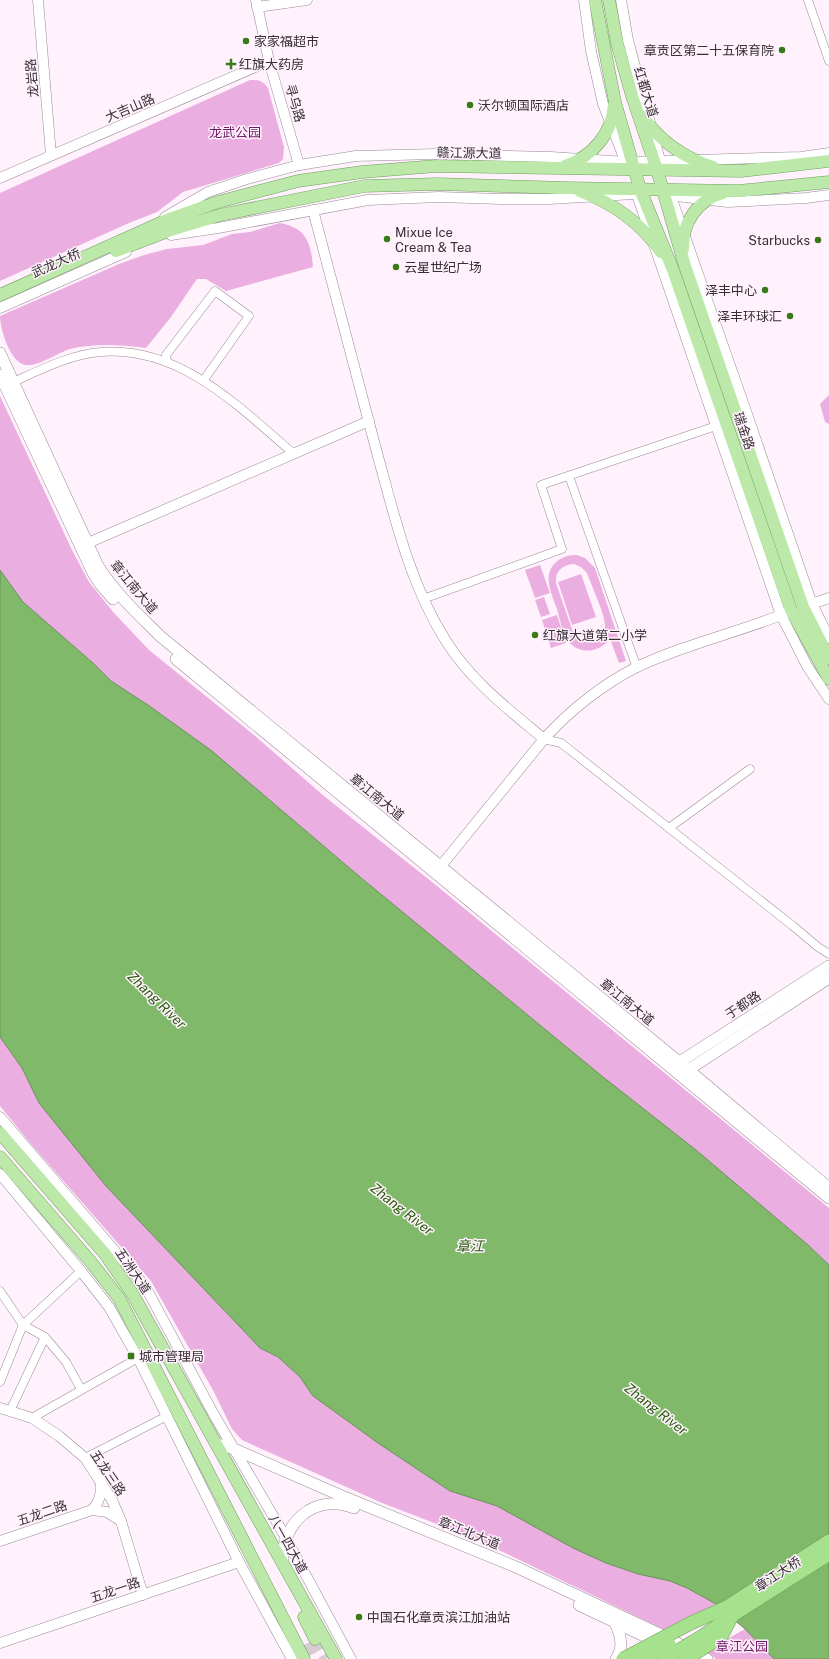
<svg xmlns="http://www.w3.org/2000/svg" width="829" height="1659" viewBox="0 0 829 1659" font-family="'Public Sans','Noto Sans SC',sans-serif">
<rect width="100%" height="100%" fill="#fff2fc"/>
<g fill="#ebaee0" fill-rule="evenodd">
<path d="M250,80C259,80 263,81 268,88L284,147L283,159L279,163L183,192L157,212L129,223L0,281V193Z"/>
<path d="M280,223C306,228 311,242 313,267L226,291L206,279H197L171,317L146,348C120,345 96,343 70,349C57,353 38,367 25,365C10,362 0,329 0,316L119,264L144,255L167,249L203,245L232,234L250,232Z"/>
<polygon points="829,395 829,424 825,422 820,404"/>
<polygon points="0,396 72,550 89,582 114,613 149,650 254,735 324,796 437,886 829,1208 829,1265 808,1245 696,1150 603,1077 360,877 212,751 148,705 111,681 93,663 23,602 0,570"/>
<path d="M577,555L585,558L595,568L626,661L619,663L610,639C600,652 580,656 568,641C562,632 560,619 557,609C554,601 550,592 549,583C546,566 561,554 577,555ZM574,564L581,567L587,573C591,585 606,616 605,627C604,634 600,639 594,641C586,644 580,641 574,635L556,583C555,571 562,565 574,564Z"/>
<polygon points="540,565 550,593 535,598 525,570"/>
<polygon points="581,574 596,617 572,625 558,582"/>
<polygon points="544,597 550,614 541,617 535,600"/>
<polygon points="557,615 566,643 551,648 542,620"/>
<polygon points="0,1037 22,1068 39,1103 207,1291 260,1348 278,1357 300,1377 313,1396 378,1443 450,1491 497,1506 606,1563 638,1574 670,1581 687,1588 716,1604 667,1631 476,1539 382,1503 242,1440 232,1429 214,1392 151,1281 31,1144 0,1106"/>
<polygon points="745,1629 774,1659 716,1659 706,1651"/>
</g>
<polygon fill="#81b96b" stroke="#6a905b" points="0,570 23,602 93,663 111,681 148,705 212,751 360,877 603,1077 696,1150 808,1245 829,1265 829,1659 774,1659 745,1629 716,1604 687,1588 670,1581 638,1574 606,1563 573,1548 497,1506 450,1491 378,1443 313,1396 300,1377 278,1357 260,1348 106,1186 39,1103 22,1068 0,1037"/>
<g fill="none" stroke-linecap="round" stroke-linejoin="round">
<g stroke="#d7cbd4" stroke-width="12" stroke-dasharray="12 6" stroke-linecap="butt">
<polyline points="315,1639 326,1659"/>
<polyline points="306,1644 313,1659"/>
</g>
<defs>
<g id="minor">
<polyline points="808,0 829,61"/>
<polyline points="167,362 166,355 215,291 249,316 203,381"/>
<path d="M9,384C36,372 70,354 101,352C180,346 238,406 294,454"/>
<polyline points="569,476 637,668"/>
<polyline points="423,599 562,549 541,485 722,424"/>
<polyline points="544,739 561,743 793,926 818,947 829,954"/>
<polyline points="669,828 750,769"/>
<polyline points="0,1291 23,1325 45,1337 66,1362 81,1389"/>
<polyline points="0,1382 23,1325 81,1271"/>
<polyline points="10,1411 45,1337"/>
<polyline points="32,1418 138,1358"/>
<polyline points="85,1458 167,1416"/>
</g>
<g id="tertiary">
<polyline points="38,0 51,155"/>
<polyline points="256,0 269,61 299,165"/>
<polyline points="584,0 591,51 603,104 628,168"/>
<polyline points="621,0 628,40 662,168"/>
<polyline points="257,7 307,0"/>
<polyline points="0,178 269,61"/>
<polyline points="669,191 747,414 812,604 829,638"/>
<polyline points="636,192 781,615 807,666 829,699"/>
<polyline points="668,195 728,202 806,198 829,195"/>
<path d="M313,210C334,289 355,369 376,449C394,514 409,583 446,641C471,681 508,709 544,739"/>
<polyline points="165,217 208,192 247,179 299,165 356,156 436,154 551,157 626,162 801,157 829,153"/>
<polyline points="171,235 218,228 368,200 439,197 501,199 549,199 634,194"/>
<polyline points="0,308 126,252"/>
<polyline points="88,543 369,421"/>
<polyline points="806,606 829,598"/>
<path d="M436,872L544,739C569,711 603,684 637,667C685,644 737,633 786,613"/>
<polyline points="0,1117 145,1286 213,1413 286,1538 351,1659"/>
<polyline points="0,1174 81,1271 109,1307 138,1358 239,1562 292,1659"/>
<polyline points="0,1408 32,1418 59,1436 85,1458 112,1500 121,1521 143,1595"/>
<path d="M92,1510C100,1502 102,1492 101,1481"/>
<polyline points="0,1541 92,1510 107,1512 121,1521"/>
<polyline points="0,1643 239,1562"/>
</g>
<g id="secondary">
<path d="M0,353L98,566C115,593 138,614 160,636L679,1062L829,1188"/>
<polyline points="0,375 92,571 100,584 113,599"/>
<polyline points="176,659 829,1198"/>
<polyline points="675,1065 829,966"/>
<polyline points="682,1074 829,978"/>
<polyline points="215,1443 234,1449 342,1496 516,1567 670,1639 707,1659"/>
<path d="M283,1564C280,1524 314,1492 354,1508"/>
<polyline points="579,1605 661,1644"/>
<path d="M615,1623C621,1635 624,1647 616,1659"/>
</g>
<g id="primary">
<polyline points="595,0 615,102 640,189 673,270 791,610 829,679"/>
<polyline points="609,0 617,43 632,96 657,170 685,266 803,607 829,658"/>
<path d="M643,117C661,142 684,158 713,167"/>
<path d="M565,166C592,157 612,134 614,105"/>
<path d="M580,191C613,203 641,223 661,252"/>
<path d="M683,249C682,223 697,200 723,193"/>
<polyline points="116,251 171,230 220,215 364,186 438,184 567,188 738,191 829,182"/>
<polyline points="0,295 167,220 218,202 298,181 362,172 436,166 741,171 829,161"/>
<polyline points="0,1133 105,1254 132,1293 336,1659"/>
<polyline points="0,1157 91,1262 119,1298 304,1659"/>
<polyline points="304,1617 315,1639"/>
</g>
<g id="trunk">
<polyline points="727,1607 829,1541"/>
<polyline points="733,1615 829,1554"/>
</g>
</defs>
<use href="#minor" stroke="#998a96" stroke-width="9"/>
<use href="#tertiary" stroke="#998a96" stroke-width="11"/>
<use href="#secondary" stroke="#998a96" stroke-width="12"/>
<use href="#primary" stroke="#709e5d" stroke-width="13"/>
<use href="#trunk" stroke="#709e5d" stroke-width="14"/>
<use href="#minor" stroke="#fff" stroke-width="8"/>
<use href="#tertiary" stroke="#fff" stroke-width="10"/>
<use href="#secondary" stroke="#fff" stroke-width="11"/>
<use href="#primary" stroke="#bce9aa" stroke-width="12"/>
<use href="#trunk" stroke="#a6e28e" stroke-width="13"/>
<defs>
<g id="trunk-bridge">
<polyline points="623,1659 691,1623 727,1607"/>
<polyline points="643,1659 669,1644"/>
<polyline points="664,1659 701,1637 733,1615"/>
<polyline points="686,1659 721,1637 731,1618"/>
</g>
</defs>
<use href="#trunk-bridge" stroke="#709e5d" stroke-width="14" stroke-linecap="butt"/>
<use href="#trunk-bridge" stroke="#a6e28e" stroke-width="13"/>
</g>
<g fill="#397a18" stroke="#fff2fc" stroke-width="1.5">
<circle cx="246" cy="41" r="4"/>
<circle cx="782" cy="50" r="4"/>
<path d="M229 58h4v4h4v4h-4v4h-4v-4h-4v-4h4z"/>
<circle cx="470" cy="105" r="4"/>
<circle cx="387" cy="239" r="4"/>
<circle cx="818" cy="240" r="4"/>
<circle cx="396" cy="267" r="4"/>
<circle cx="765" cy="290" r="4"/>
<circle cx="790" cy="316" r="4"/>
<circle cx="535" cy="635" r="4"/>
<rect x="127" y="1352" width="8" height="8" rx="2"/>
<circle cx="359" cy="1617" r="4"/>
</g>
<g text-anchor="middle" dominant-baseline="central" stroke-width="3" stroke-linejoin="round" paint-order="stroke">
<g font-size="13" fill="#363035" stroke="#fff2fc" text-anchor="start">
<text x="254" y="41">家家福超市</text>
<text x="774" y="50" text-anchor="end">章贡区第二十五保育院</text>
<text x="239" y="64">红旗大药房</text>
<text x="478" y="105">沃尔顿国际酒店</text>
<text x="395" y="232">Mixue Ice<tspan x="395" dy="15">Cream &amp; Tea</tspan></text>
<text x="810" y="240" text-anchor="end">Starbucks</text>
<text x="404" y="267">云星世纪广场</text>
<text x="757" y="290" text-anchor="end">泽丰中心</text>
<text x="782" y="316" text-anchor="end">泽丰环球汇</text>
<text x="543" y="635">红旗大道第二小学</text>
<text x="139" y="1356">城市管理局</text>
<text x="367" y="1617">中国石化章贡滨江加油站</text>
</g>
<g font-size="13" fill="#363035" stroke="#fff2fc">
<text transform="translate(32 78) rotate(-95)">龙岩路</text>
<text transform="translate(646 92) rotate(73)">红都大道</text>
<text transform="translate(295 103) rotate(74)">寻乌路</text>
<text transform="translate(130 108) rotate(-23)">大吉山路</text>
<text transform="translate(469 153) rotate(1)">赣江源大道</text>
<text transform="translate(56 263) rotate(-24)">武龙大桥</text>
<text transform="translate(744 431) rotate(71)">瑞金路</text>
<text transform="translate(134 587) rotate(50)">章江南大道</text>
<text transform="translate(377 797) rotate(39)">章江南大道</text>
<text transform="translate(627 1002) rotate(39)">章江南大道</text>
<text transform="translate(743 1005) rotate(-33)">于都路</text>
<text transform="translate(133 1271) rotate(56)">五洲大道</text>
<text transform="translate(108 1473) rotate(56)">五龙三路</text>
<text transform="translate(42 1513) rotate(-19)">五龙二路</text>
<text transform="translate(469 1533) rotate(22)">章江北大道</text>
<text transform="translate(288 1544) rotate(61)">八一四大道</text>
<text transform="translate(778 1574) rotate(-33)">章江大桥</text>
<text transform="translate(115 1590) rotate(-19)">五龙一路</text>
</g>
<g font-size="13" fill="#711767" stroke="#fff2fc">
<text x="235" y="132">龙武公园</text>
<text x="742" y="1646">章江公园</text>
</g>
<g font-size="14" font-style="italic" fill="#285d0b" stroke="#fff2fc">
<text transform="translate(157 1000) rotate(44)">Zhang River</text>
<text transform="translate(402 1209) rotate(38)">Zhang River</text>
<text x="470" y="1246">章江</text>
<text transform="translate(656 1409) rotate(38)">Zhang River</text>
</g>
</g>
</svg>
